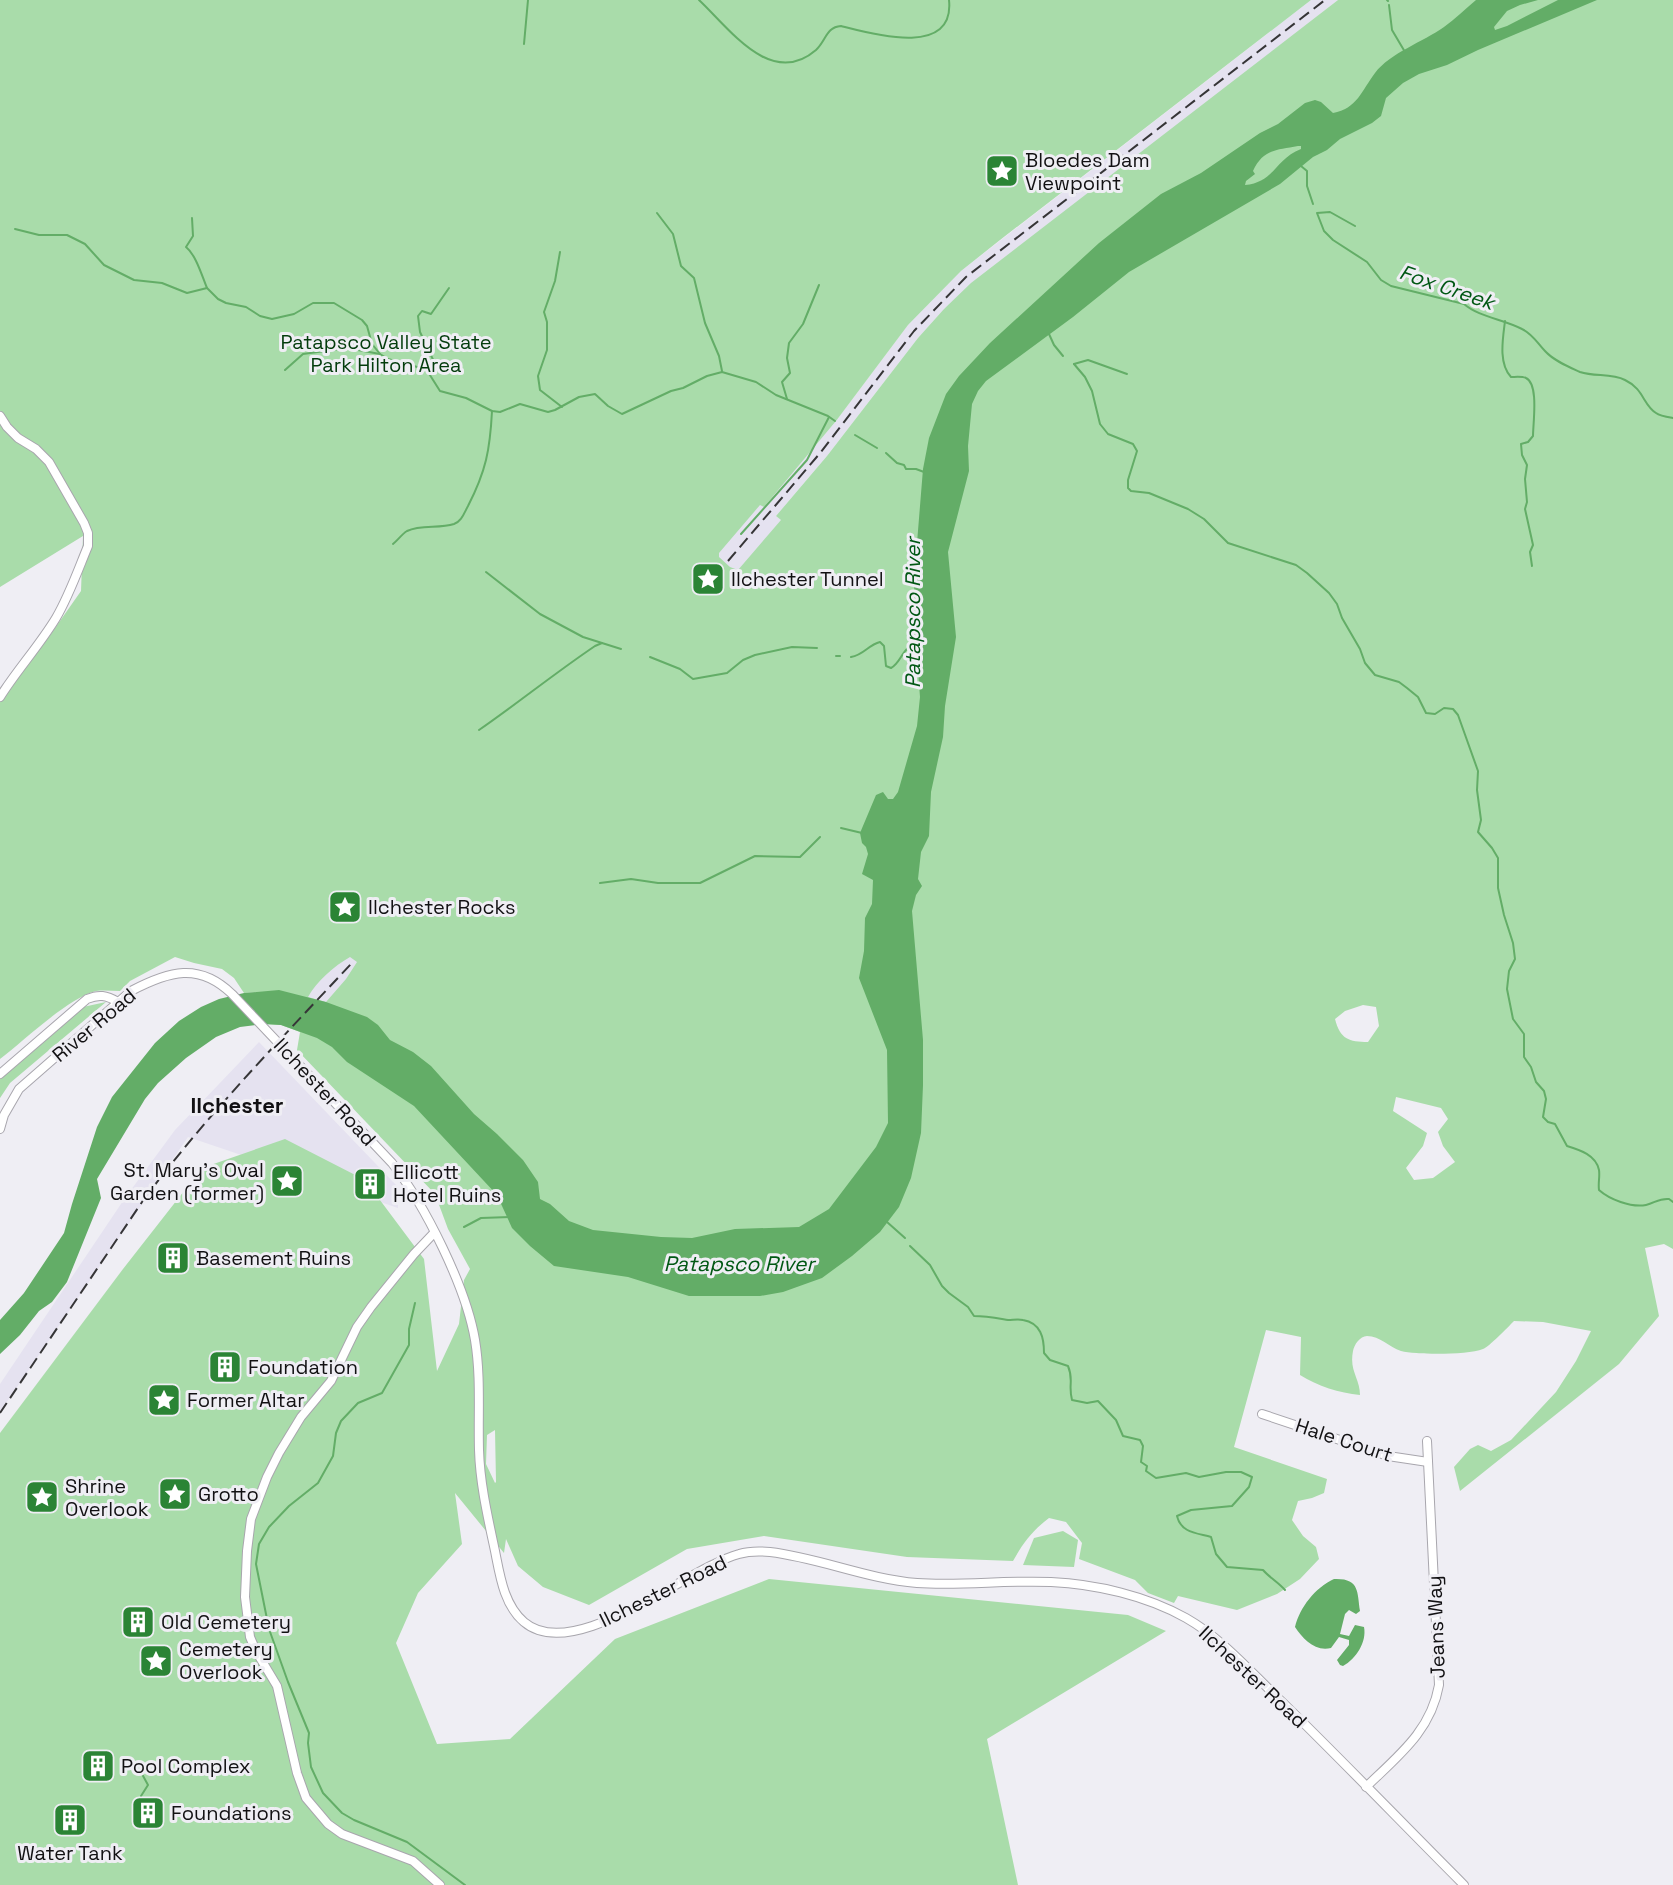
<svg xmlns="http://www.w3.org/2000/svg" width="1673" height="1885" viewBox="0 0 1673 1885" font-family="'Space Grotesk',sans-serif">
<rect width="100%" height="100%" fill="#efeef4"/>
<g fill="#e5e2f0">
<polygon points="1311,0 1338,0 944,309 918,338 827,456 776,516 801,536 361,1015 279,990 738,490 764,507 836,421 908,325 961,271"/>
<polygon points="259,1042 398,1187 398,1208 188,1137 0,1412 0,1384 125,1198 175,1130"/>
</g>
<g fill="#a9dcaa" fill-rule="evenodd">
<path d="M0,0H1311L1000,240L961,271L908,325L836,421L764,507L760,505L719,553V557L730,567L738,570L781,520L776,516L827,456L918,338L944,309L971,283L1338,0H1673V1249L1664,1244L1645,1248L1659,1316L1619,1364L1460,1491L1454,1467L1470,1449L1478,1445L1491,1451L1511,1440L1556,1392L1576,1361L1591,1331L1543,1322L1514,1321C1508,1327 1489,1347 1483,1349C1467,1355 1418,1355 1401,1351C1389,1347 1380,1336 1367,1336C1360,1336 1354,1345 1353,1351C1349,1371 1360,1378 1360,1395C1339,1393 1318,1386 1300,1375L1301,1337L1266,1330L1234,1447L1327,1479L1324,1493L1312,1498L1298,1501L1292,1520L1303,1536L1316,1547L1319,1559L1300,1579L1277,1594L1237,1610L1178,1596L1174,1603L1148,1593L1135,1580L1079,1559L1082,1543L1066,1522L1049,1518C1032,1531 1023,1543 1013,1561L907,1557L764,1536L687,1549L589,1605L543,1587L518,1566L506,1539L504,1553L455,1493L462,1544L418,1593L396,1643L437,1744L510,1739L615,1639L769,1579L1128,1615L1166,1631L987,1739L1018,1885H0V1433L123,1269L202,1168L285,1139L365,1180L424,1259L437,1371L459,1324L464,1280L470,1269L448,1229L435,1194L297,1050L300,1032L281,1025L264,1024L261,992L244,993L234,978L222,969L194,963L175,957L130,981L120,991C112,991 104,990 96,991C68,998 25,1040 0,1059V702L22,668L48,638L81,591L83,536L0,587ZM350,957L357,962L346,979L326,1002L308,997C317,981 334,966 350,957ZM1363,1005L1376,1007L1379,1026L1368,1042C1349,1042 1340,1039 1335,1019L1345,1011ZM1396,1097L1441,1108L1448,1119L1438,1132L1443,1146L1455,1162L1433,1178L1414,1180L1406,1168L1423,1146L1427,1133L1393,1111ZM495,1430L496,1482L495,1483L486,1464L487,1435Z"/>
<polygon points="106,1002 10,1083 0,1098 0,1079 83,1007"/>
<polygon points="1063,1531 1078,1540 1074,1567 1023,1565 1034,1538"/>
</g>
<g fill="#63ad67" fill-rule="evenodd">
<path d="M1476,0H1538L1520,5L1507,11L1494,27L1495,30L1507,26L1558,0H1597L1478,50L1447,65L1419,74L1403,83L1386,98L1381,116L1372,123L1340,139L1327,150L1313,157L1280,184L1129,272L1073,317L986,381L978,391L972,404L968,446L969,471L948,552L956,637L945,706L943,737L931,792L929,836L921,852L918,879L922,886L916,895L912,911L923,1040V1085L921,1133L911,1178L899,1207L880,1232L852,1256L822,1278L783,1292L760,1296H689L628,1277L554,1266L530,1246L512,1228L497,1195L414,1106L347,1062L332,1047L317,1038L281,1025L264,1024L240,1027L216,1037L186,1058L158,1083L145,1099L97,1179L101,1198L67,1282L52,1302L39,1311L20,1335L0,1354V1320L24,1293L64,1233L72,1204L97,1127L112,1097L155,1043L179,1021L201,1007L219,999L244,993L279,990L326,1002L367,1017L378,1025L390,1040L413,1052L431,1066L474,1114L497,1134L523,1160L538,1182L540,1199L550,1204L569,1221L593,1230L661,1237L692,1238L735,1229L799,1227L829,1209L876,1147L888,1123L887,1050L859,978L864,951L865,918L872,904L873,880L862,874L868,854L866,847L862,843L860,833L876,795L883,792L888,799H893L898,792L917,726L920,697L918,671L921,625L913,582V566L917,543L923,469L929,438L946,394L959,376L990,343L1099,243L1161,194L1201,173L1260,133L1278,124L1305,103L1315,100L1321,102L1333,113C1357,109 1362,90 1375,73C1390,53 1423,42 1444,27C1455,19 1465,9 1476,0ZM1298,146H1301V149C1275,159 1275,182 1245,185L1246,181L1255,174L1253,171C1263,149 1277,150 1298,146Z"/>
<path d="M1334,1579C1360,1578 1357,1592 1360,1611L1356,1614L1349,1610L1345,1614L1340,1634L1349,1636L1355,1625L1364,1627C1367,1642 1356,1659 1343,1666L1340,1665L1337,1660L1349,1645V1640L1339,1637L1331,1648C1315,1652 1303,1639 1295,1627C1300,1607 1315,1588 1334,1579Z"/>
</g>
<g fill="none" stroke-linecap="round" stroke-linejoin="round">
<g stroke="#63ad67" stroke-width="2">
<path d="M699,0C729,28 771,89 816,50C826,41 826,27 841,26C872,34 955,58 949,0"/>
<polyline points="1387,0 1388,1"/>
<polyline points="1389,5 1392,30 1405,52"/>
<polyline points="524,44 528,0"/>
<polyline points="1301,166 1307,171 1307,186 1313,204"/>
<polyline points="657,213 673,234 681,266 694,278 705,323 719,356 722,371"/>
<path d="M192,218L193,236L186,247C196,255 202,276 207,288"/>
<path d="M1355,226L1330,212L1317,213L1324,231L1333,240L1367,262L1381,280L1391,286L1464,304C1479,317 1503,319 1522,329C1533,334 1537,343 1545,351C1554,361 1569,367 1580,372C1595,377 1611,373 1625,380C1644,389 1643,405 1656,413C1660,416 1667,417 1673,418"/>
<polyline points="15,229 39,235 67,235 85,244 104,265 134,280 162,283 187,293 207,288 218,299 226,303 246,307 260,316 272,319 294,314 313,303 334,303 362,320 367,326 372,344 380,354"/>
<polyline points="560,252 555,281 544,312 547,322 547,350 538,376 540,390 562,407"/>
<path d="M1505,321C1503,338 1498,363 1511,377C1515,377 1522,376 1526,378C1539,384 1533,423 1533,436L1528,442L1521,444L1522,455L1527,465L1525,479L1527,502L1525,509L1533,545L1530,552L1532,566"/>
<polyline points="1049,334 1054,345 1063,356"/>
<path d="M1074,364L1085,377L1092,391L1100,424L1108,434L1133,444L1137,451L1128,480V488L1131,491L1149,493L1188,509L1204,519L1228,543L1296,565L1307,573L1329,593L1337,604L1342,618L1360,649L1365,663L1375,675L1399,682L1407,688L1418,697L1426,713L1435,714L1444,708L1453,709L1458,715L1478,771L1477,790L1481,820L1478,832L1492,848L1498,858V888L1504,915L1513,943L1515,959L1509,971L1507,989L1513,1019L1524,1034V1057L1531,1067L1536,1082L1544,1091L1546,1099L1543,1117L1548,1122L1555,1124L1567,1146C1580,1150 1596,1155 1599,1170C1600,1176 1598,1183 1599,1190C1609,1199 1631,1208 1646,1205C1655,1203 1659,1198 1669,1199L1673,1202"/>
<polyline points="1074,364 1088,360 1127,374"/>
<polyline points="285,370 303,354 347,348 380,354 388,359 421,368 428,372 440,391 466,398 492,411 500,412 520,404 548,412 555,410 579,397 595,394 608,406 622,414 671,391 683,388 707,376 722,372 756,382 776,395 828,416 835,421"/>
<polyline points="428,372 436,366 420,332 418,316 422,311 431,314 449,288"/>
<polyline points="787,399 782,382 790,373 787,358 789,343 803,324 819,285"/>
<polyline points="855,435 877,448"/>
<polyline points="886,453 897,463 904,465 906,469 916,469 924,472"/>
<polyline points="741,534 807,460 829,417"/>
<path d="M393,544C398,540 402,534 407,531C421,524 439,529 454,524C462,521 464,513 468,506C486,471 490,450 492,411"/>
<polyline points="486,572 540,614 583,637 621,649"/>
<polyline points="836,656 840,656"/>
<polyline points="650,657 680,669 693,679 727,673 743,660 755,655 792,647 817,648"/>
<path d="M851,657C864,655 868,645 880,642L884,646L886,666L891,668C899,664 901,654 908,648L920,653"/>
<path d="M479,730C518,703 555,673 595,646L602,643"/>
<polyline points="841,828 862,833"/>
<polyline points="600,883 631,879 658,883 700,883 755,856 800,857 820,837"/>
<polyline points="887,1222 905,1238"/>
<polyline points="464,1227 481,1218 510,1217"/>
<path d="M910,1246L930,1265L942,1286L949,1293L968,1307L974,1316C986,1316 996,1318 1008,1320C1013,1320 1018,1319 1023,1320C1041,1323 1044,1338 1044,1353L1050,1360L1068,1366C1074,1380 1068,1385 1072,1400L1087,1403L1098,1401L1116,1420L1123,1436L1140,1440L1143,1446L1141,1462L1147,1466L1146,1471L1156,1478L1186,1473L1199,1477L1226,1472H1241L1252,1477L1249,1487L1232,1506L1191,1510L1177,1516C1181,1533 1197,1533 1211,1537L1216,1554L1227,1567L1263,1570C1270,1578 1278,1582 1285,1590"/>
<polyline points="415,1303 409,1329 409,1345 382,1393 358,1403 341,1421 336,1433 333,1456 318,1483 289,1506 269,1527 259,1544 256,1564 269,1629 288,1682 309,1733 308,1743 311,1767 323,1793 342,1813 354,1820 407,1842 465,1885"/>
<polyline points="141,1802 141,1796 148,1785 142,1774 148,1764"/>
</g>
<defs>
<g id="minor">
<path d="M0,416L7,427L18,438L36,449L49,462L84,523L88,533V546C78,570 69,596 56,618C39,646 17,670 0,697"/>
<path d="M0,1074L87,999C99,994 106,995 118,1002"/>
<path d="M0,1129L4,1115L19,1089L131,991C169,971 199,962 232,994L392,1163C425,1205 466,1287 475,1340C481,1376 478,1413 479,1450C480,1484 488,1518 495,1551C500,1576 504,1605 524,1622C574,1665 687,1568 739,1554C749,1551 760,1551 770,1552C820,1558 867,1579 917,1583C961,1586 1006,1580 1051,1582C1096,1584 1147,1596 1186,1618C1221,1638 1247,1668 1275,1695C1339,1757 1401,1822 1464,1885"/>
<polyline points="434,1233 414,1254 371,1307 357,1327 331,1381 301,1417 279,1453 267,1477 251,1519 247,1551 245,1597 250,1637 256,1651 277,1686 297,1773 306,1798 328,1824 342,1834 413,1861 440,1885"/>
<polyline points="1262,1414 1388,1456 1428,1462"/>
<path d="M1366,1787C1398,1756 1431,1731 1439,1685L1427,1441"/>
</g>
</defs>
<use href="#minor" stroke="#a8a6ad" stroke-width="10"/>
<use href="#minor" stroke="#fff" stroke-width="8"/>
<g stroke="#363537" stroke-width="2" stroke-dasharray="12 6" stroke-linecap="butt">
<polyline points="728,561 821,452 914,331 966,277 1325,0"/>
<path d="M0,1413L142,1202C205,1117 279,1041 351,964"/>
</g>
</g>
<defs>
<symbol id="sight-square" viewBox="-11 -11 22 22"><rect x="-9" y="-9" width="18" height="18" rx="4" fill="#2b8435" stroke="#efeef4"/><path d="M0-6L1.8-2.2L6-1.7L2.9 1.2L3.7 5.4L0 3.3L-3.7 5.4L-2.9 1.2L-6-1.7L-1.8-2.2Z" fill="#fff"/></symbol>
<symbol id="building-square" viewBox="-11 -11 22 22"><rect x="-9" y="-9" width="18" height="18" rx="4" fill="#2b8435" stroke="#efeef4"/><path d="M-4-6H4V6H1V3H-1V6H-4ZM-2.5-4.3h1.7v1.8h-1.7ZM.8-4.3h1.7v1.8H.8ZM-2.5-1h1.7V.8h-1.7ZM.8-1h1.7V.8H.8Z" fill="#fff"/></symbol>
</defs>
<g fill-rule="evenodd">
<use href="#sight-square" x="983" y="152" width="38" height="38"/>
<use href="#sight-square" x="689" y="560" width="38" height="38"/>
<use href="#sight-square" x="326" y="888" width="38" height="38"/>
<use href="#sight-square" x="268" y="1162" width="38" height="38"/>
<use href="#building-square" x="351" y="1165" width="38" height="38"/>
<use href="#building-square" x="154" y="1239" width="38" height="38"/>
<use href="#building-square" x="206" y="1348" width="38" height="38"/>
<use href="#sight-square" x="145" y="1381" width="38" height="38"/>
<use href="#sight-square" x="156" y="1475" width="38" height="38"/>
<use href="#sight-square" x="23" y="1478" width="38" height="38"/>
<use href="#building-square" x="119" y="1603" width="38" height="38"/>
<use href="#sight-square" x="137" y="1642" width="38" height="38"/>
<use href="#building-square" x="79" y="1747" width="38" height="38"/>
<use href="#building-square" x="129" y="1794" width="38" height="38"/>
<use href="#building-square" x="51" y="1801" width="38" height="38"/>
</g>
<g text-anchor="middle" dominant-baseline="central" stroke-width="6" stroke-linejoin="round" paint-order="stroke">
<g font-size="20" fill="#121113" stroke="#efeef4" text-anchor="start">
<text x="1025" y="160">Bloedes Dam<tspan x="1025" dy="23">Viewpoint</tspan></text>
<text x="731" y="579">Ilchester Tunnel</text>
<text x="368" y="907">Ilchester Rocks</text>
<text x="264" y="1170" text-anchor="end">St. Mary's Oval<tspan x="264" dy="23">Garden (former)</tspan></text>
<text x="393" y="1172">Ellicott<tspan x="393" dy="23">Hotel Ruins</tspan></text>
<text x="196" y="1258">Basement Ruins</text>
<text x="248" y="1367">Foundation</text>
<text x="187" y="1400">Former Altar</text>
<text x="65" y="1486">Shrine<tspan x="65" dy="23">Overlook</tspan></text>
<text x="198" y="1494">Grotto</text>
<text x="161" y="1622">Old Cemetery</text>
<text x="179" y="1649">Cemetery<tspan x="179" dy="23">Overlook</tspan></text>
<text x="121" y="1766">Pool Complex</text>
<text x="171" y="1813">Foundations</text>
<text x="70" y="1853" text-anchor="middle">Water Tank</text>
</g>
<g font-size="20" fill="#033c0c" stroke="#efeef4">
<text x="386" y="342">Patapsco Valley State<tspan x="386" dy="23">Park Hilton Area</tspan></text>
</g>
<g font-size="20" fill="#121113" stroke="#efeef4">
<text transform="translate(94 1025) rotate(-40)">River Road</text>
<text transform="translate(325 1092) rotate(47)">Ilchester Road</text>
<text transform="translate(1344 1440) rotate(18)">Hale Court</text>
<text transform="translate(663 1591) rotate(-26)">Ilchester Road</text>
<text transform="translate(1436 1627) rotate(-92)">Jeans Way</text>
<text transform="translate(1253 1677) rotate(43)">Ilchester Road</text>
</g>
<g font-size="21" font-style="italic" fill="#015814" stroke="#efeef4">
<text transform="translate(1447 287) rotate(19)">Fox Creek</text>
<text transform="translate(912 613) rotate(-90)">Patapsco River</text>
<text x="739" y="1263">Patapsco River</text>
</g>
<g font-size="22" font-weight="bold" fill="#121113" stroke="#efeef4">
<text x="237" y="1105">Ilchester</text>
</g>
</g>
</svg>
